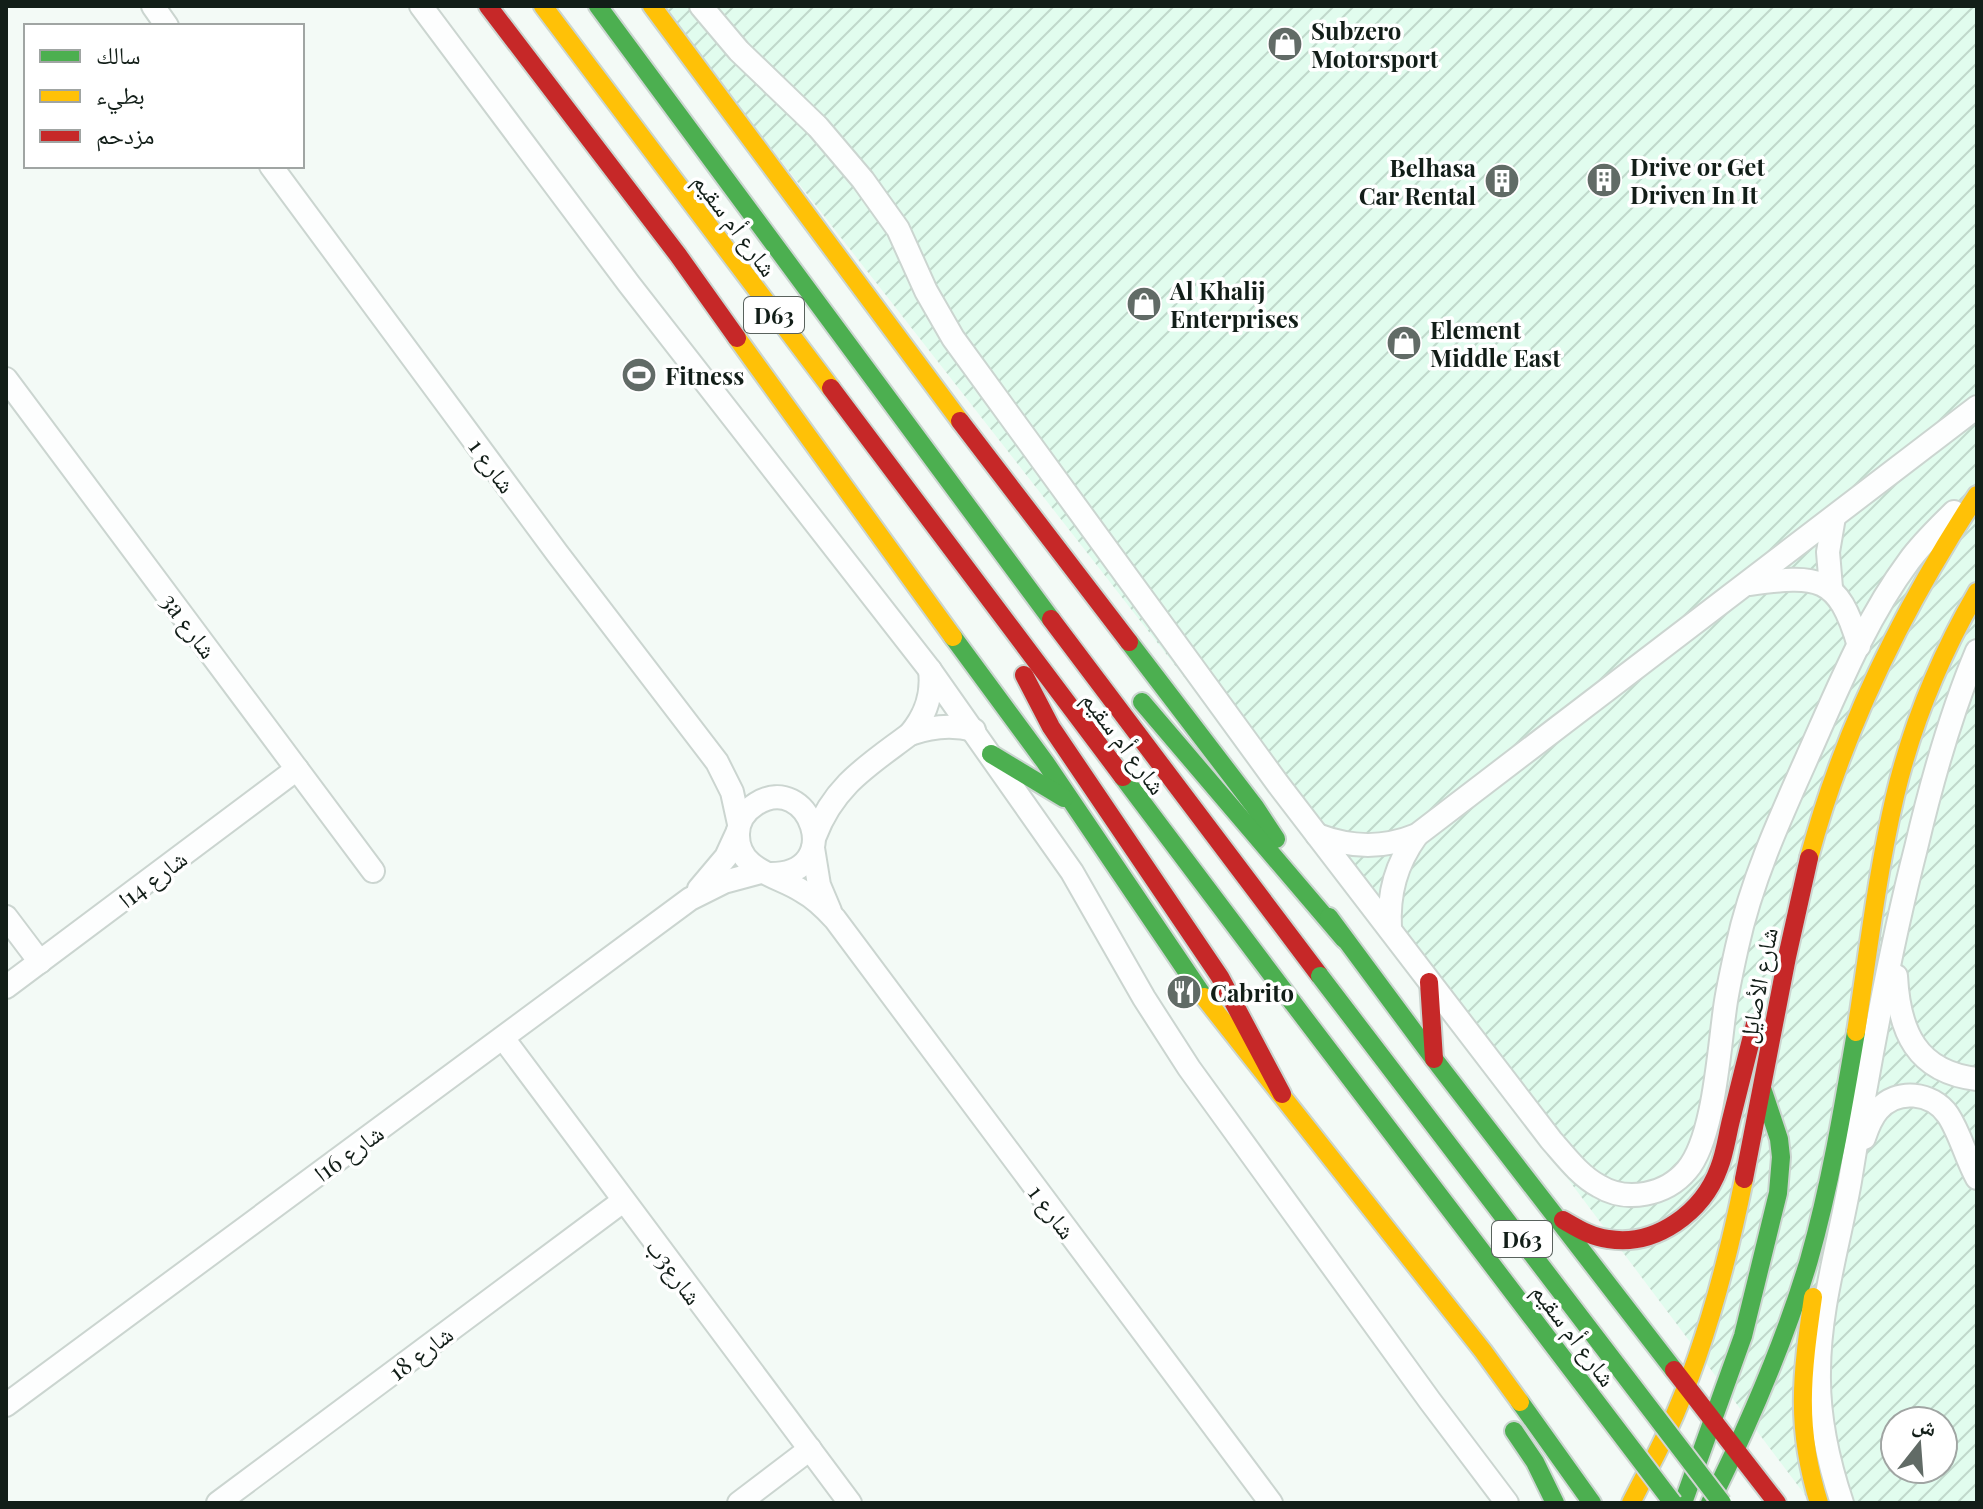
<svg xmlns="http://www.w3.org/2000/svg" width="1983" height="1509" viewBox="0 0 1983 1509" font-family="'Playfair Display','Noto Naskh Arabic',serif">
<defs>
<pattern id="industrial-furrows" width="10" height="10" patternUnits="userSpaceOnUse" patternTransform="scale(2)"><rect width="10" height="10" fill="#e1fcee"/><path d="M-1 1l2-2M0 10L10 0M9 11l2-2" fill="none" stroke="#c0d8cb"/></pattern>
</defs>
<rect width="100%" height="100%" fill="#f3faf6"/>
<path fill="url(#industrial-furrows)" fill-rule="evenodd" d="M660,6H1977V1503H1811L1363,906ZM1895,1421H1943V1469H1895Z"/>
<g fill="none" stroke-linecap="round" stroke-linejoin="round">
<defs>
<g id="street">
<polyline points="153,6 167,26"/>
<polyline points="421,6 629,284 930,670 1072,872 1144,998 1189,1068 1430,1401 1507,1503"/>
<path d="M701,6L739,51L818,127L863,180L898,229L926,291L953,338L1278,784L1551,1140C1565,1156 1580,1176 1599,1186C1627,1203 1666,1195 1687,1170C1715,1137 1719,1045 1726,1001C1729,983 1733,965 1737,947C1751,882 1779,820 1806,760C1836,693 1865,620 1909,561C1922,543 1938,528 1954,512"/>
<polyline points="271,166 557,553 717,762 732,792 739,824"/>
<polyline points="6,379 373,871"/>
<path d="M1749,584C1818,575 1838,574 1859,646"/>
<polyline points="1831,588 1828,552 1834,517"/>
<path d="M910,734C932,726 952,724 974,730"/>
<path d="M1317,835C1351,848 1383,849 1417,835L1977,407"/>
<path d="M815,836C834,785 869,765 910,734C926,715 933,695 930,670"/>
<polyline points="813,848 819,885 830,911"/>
<path d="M771,874C847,874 809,770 756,804C745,811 738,822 738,834C737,871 778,875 802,891C815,898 825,908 835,919L1271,1503"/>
<polyline points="699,889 726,857 738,831"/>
<polyline points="6,917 40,962"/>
<path d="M1390,929C1388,893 1396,864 1417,835"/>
<path d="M1896,976C1899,1031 1916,1072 1977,1079"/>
<polyline points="6,987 297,769"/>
<polyline points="503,1038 850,1503"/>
<path d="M1864,1138C1867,1129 1871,1118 1878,1110C1897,1088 1932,1092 1948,1115C1960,1133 1966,1158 1977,1178"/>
<polyline points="6,1405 690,899 724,882 761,872"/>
<polyline points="218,1503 623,1201"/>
<polyline points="739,1503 810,1449"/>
<path d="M1842,1503C1828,1461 1818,1417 1819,1372C1819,1308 1839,1244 1850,1181C1868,1069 1888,957 1916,848C1932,780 1950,715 1977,651"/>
</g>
<g id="fast">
<polyline points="598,6 1051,619"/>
<polyline points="953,637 1045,762 1204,997"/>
<polyline points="1129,642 1255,807 1276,839"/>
<polyline points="1142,702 1344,939"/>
<polyline points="991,754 1064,798"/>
<polyline points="1123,777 1293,1003"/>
<polyline points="1329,917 1434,1059 1674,1370"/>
<polyline points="1520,1402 1592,1503"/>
<polyline points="1514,1431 1535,1462 1555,1503"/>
<polyline points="1683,1503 1743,1336 1778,1193 1781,1157 1779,1139 1762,1088"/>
<path d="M1710,1503C1749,1424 1784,1344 1809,1260C1830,1186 1843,1109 1856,1032"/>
</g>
<g id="slow">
<polyline points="543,6 831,388"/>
<polyline points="652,6 960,421"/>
<polyline points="737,338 953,637"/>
<path d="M1809,858C1844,727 1903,608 1977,495"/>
<polyline points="1204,997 1483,1351 1520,1402"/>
<path d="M1856,1032C1868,954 1877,874 1895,796C1912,724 1940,656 1977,592"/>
<path d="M1813,1297C1802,1374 1795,1427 1819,1503"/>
<path d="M1631,1503C1643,1479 1656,1456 1667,1432C1704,1353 1727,1264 1744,1179"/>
</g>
<g id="jam">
<polyline points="488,6 678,255 737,338"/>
<polyline points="831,388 1123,777"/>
<polyline points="960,421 1129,642"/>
<polyline points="1051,619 1320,976"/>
<polyline points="1024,675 1051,727 1220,977 1282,1094"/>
<polyline points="1429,982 1434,1059"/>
<polyline points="1744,1179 1787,957 1809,858"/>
<path d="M1563,1220C1577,1228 1591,1237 1608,1239C1656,1247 1703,1212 1719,1168C1725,1153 1727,1136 1731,1120C1739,1088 1747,1056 1755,1024"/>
<polyline points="1674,1370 1777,1503"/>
</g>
</defs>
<use href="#street" stroke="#cbd5d0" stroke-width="26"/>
<use href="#fast" stroke="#cbd5d0" stroke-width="22"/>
<use href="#slow" stroke="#cbd5d0" stroke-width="22"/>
<use href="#jam" stroke="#cbd5d0" stroke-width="22"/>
<use href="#street" stroke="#fdfefe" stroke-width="22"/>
<use href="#fast" stroke="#4caf50" stroke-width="18"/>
<use href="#slow" stroke="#ffc107" stroke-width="18"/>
<use href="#jam" stroke="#c62828" stroke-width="18"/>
<defs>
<g id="fast-bridge">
<polyline points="1320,976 1722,1503"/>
<polyline points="1293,1003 1673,1503"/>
</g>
</defs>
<use href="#fast-bridge" stroke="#d0d5d2" stroke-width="22" stroke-linecap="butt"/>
<use href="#fast-bridge" stroke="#4caf50" stroke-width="18"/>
</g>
<defs>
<symbol id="shop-disc" viewBox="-11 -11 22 22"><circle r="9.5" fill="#616b66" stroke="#fff"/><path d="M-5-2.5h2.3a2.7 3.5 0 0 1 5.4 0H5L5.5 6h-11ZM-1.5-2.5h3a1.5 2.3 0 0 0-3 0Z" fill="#fff"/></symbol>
<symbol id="building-disc" viewBox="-11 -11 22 22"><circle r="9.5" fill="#616b66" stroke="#fff"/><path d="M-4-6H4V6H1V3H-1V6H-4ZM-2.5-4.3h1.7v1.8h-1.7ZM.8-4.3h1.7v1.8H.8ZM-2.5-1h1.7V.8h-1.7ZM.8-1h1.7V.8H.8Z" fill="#fff"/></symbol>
<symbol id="stadium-disc" viewBox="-11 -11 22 22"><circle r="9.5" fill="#616b66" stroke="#fff"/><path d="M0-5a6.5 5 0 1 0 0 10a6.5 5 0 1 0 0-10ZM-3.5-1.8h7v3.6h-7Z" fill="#fff"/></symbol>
<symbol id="restaurant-disc" viewBox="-11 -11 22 22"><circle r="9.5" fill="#616b66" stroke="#fff"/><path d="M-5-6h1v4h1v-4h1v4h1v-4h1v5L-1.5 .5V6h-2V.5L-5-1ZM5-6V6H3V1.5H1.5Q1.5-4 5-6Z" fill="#fff"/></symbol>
</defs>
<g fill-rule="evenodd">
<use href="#shop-disc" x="1265" y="24" width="40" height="40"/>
<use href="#building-disc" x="1584" y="160" width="40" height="40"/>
<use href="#building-disc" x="1482" y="161" width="40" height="40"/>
<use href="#shop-disc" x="1124" y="284" width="40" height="40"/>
<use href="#shop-disc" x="1384" y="323" width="40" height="40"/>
<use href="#stadium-disc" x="619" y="355" width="40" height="40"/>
<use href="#restaurant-disc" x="1164" y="972" width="40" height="40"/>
</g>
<g text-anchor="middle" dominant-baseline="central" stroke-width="7" stroke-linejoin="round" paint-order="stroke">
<g fill="#fff" stroke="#59625d" stroke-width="2">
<rect x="744" y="297" width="60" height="36" rx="6"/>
<rect x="1492" y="1221" width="60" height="36" rx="6"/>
</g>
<g font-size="22" font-weight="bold" fill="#121e18">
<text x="774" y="315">D63</text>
<text x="1522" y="1239">D63</text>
</g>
<g font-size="24" font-weight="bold" fill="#121e18" stroke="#fff" text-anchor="start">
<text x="1311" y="30">Subzero<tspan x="1311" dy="28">Motorsport</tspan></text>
<text x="1630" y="166">Drive or Get<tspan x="1630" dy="28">Driven In It</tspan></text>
<text x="1476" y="167" text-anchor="end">Belhasa<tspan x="1476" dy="28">Car Rental</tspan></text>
<text x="1170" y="290">Al Khalij<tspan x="1170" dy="28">Enterprises</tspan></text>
<text x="1430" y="329">Element<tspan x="1430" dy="28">Middle East</tspan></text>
<text x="665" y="375">Fitness</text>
<text x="1210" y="992">Cabrito</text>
</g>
<g font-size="24" fill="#121e18" stroke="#fff">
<text transform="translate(736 224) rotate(53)">شارع أم سقيم</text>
<text transform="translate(493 465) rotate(54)">شارع 1</text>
<text transform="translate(190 625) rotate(53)">3a شارع</text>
<text transform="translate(1125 742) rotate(53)">شارع أم سقيم</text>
<text transform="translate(152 878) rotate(-37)">شارع 14ا</text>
<text transform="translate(1757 985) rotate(-79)">شارع الأصايل</text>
<text transform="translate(348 1152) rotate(-36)">شارع 16ا</text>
<text transform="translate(1053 1211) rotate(53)">شارع 1</text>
<text transform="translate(675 1271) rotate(53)">شارع3ب</text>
<text transform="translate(1575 1334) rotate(53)">شارع أم سقيم</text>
<text transform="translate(420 1352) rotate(-37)">شارع 18</text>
</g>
</g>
<rect width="1983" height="1509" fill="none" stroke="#121e18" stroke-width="16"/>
<rect x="24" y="24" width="280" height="144" fill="#ffffff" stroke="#a0a5a3" stroke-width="2"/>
<rect x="40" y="50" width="40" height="12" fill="#4caf50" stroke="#a0a5a3" stroke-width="2"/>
<text x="96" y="64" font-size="24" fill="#121e18">سالك</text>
<rect x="40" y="90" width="40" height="12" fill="#ffc107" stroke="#a0a5a3" stroke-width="2"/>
<text x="96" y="104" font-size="24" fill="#121e18">بطيء</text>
<rect x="40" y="130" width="40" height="12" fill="#c62828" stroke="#a0a5a3" stroke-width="2"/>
<text x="96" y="144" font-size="24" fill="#121e18">مزدحم</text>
<g transform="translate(1919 1445) rotate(17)"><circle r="38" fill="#ffffff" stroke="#a0a5a3" stroke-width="2"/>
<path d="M0-6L14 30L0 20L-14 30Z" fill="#616b66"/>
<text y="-12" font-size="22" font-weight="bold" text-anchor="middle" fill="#121e18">ش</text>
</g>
</svg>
